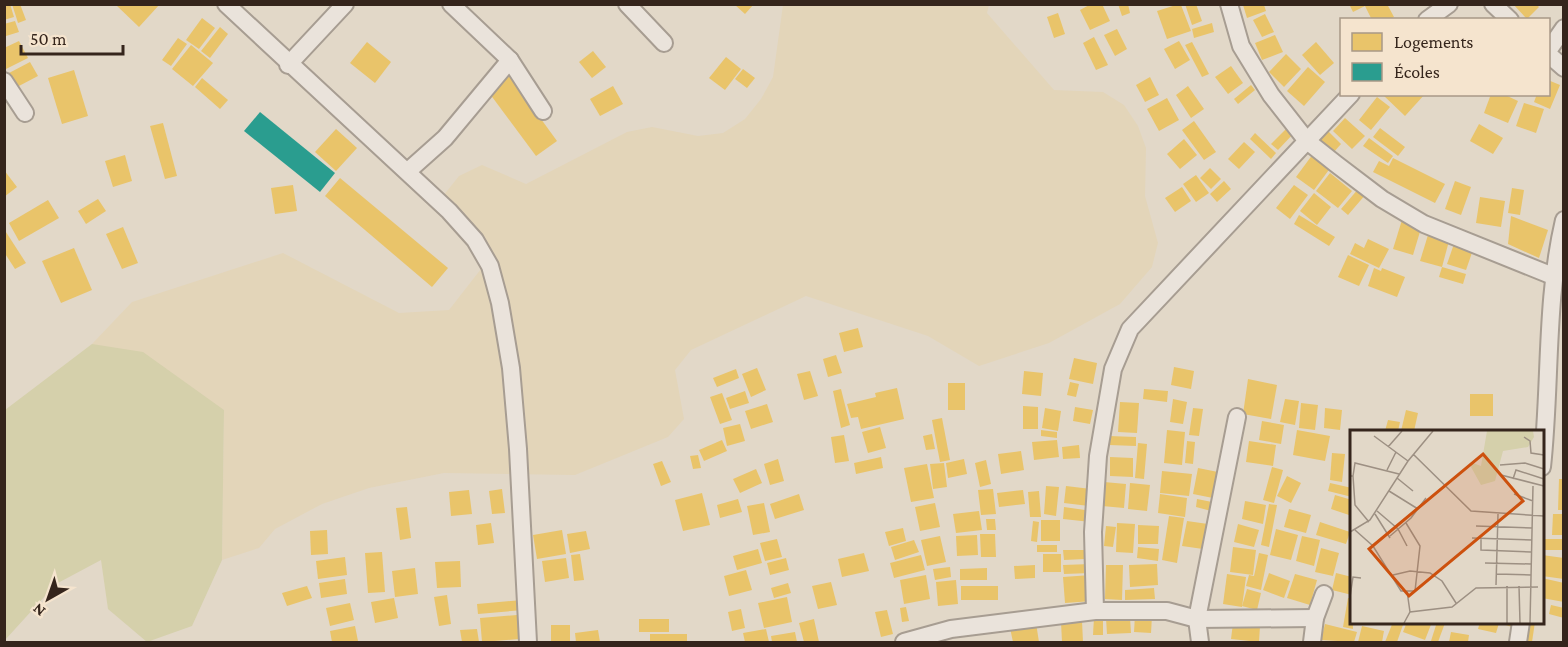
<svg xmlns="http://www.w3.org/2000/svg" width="1568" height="647" viewBox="0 0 1568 647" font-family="'Crimson Pro',serif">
<rect width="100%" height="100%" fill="#e2d8c8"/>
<polygon fill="#e3d5b9" points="783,5 989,5 987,13 1054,90 1103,92 1124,105 1138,126 1146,148 1145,196 1158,243 1152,267 1120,304 1049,343 979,366 928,336 806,296 691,350 675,370 684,419 668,437 575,475 444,473 369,488 322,504 275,529 259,548 222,560 224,410 92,344 132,302 283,253 399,313 449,310 481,269 481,242 443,196 459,176 482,165 526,184 627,132 652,127 698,136 723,133 745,119 761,99 773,77"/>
<polygon fill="#d5d0ab" points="92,344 143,352 224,410 222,560 192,626 147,642 108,609 101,560 56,584 5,640 5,410"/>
<g fill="#e9c46a">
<polygon points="4,4 10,4 14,17 4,20"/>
<polygon points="12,4 20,4 26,20 18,23"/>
<polygon points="115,4 160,4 139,27"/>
<polygon points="734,4 754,4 745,14"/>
<polygon points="1091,4 1102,4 1110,21 1090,30 1080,10"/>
<polygon points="1118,4 1128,4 1130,13 1122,16"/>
<polygon points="1185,4 1196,4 1202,21 1192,25"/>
<polygon points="1349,4 1387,4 1394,17 1388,20 1372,20 1365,6 1353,12"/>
<polygon points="1513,4 1536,4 1539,7 1527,19"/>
<polygon points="1176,5 1181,5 1191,31 1167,39 1157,11"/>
<polygon points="1243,5 1264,5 1266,11 1247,18"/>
<polygon points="1058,13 1065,34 1054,38 1047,17"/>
<polygon points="1265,14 1274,32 1262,37 1253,20"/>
<polygon points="202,18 215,28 199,49 186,40"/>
<polygon points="15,21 19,32 6,36 4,24"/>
<polygon points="1212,23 1214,32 1194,38 1192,29"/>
<polygon points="220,27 228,34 210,58 201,51"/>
<polygon points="1117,29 1127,49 1115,56 1104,35"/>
<polygon points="1275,35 1283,52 1262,60 1255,43"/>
<polygon points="1094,37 1108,65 1096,70 1083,43"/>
<polygon points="178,38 187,44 171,66 162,60"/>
<polygon points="19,41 28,58 4,70 4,48"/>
<polygon points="1179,41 1190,60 1175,69 1164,49"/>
<polygon points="367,42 391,62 375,83 350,63"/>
<polygon points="1192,42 1209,74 1202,77 1185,45"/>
<polygon points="1316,42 1334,63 1320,75 1302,55"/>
<polygon points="191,45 213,63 193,86 172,69"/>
<polygon points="593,51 606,67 592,78 579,62"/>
<polygon points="1286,54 1301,69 1284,87 1269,72"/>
<polygon points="726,57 741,69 725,90 709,78"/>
<polygon points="30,62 38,76 17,87 9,73"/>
<polygon points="1231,66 1243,83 1228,94 1215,77"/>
<polygon points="1308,67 1325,82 1304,106 1287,91"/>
<polygon points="743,69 755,78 747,88 735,79"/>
<polygon points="74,70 88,116 62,124 48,78"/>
<polygon points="509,75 557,141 536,156 487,90"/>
<polygon points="1150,77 1159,95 1145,102 1136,85"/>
<polygon points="202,78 228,100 220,109 195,87"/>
<polygon points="1548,80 1560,85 1550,109 1534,102 1537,94 1548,94"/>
<polygon points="1251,85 1255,90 1238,104 1234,99"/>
<polygon points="613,86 623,104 600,116 590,99"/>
<polygon points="1188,86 1204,109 1191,118 1176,95"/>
<polygon points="1382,94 1425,94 1405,116"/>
<polygon points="1491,94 1503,94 1518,101 1508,123 1484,113"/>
<polygon points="1377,97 1390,107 1371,130 1359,120"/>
<polygon points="1167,98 1179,120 1159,131 1147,109"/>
<polygon points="1524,103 1544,109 1536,133 1516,126"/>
<polygon points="1345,118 1365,136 1352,149 1333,131"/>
<polygon points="1194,121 1216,152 1204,160 1182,130"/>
<polygon points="163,123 177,176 165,179 150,126"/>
<polygon points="1479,124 1503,138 1493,154 1470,141"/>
<polygon points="1323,126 1341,144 1333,153 1314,135"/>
<polygon points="1288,127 1294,133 1278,150 1271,144"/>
<polygon points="1380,128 1405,147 1398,156 1373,137"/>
<polygon points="336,129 357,148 336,171 315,152"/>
<polygon points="1255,133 1276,153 1271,159 1250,139"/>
<polygon points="1369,138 1393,156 1388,163 1363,146"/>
<polygon points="1184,139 1197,155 1180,169 1167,154"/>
<polygon points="1244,142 1255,152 1239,169 1228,159"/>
<polygon points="1313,154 1331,167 1314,190 1296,177"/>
<polygon points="125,155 132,181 113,187 105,161"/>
<polygon points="1393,158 1445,184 1435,203 1373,172 1379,161 1389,166"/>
<polygon points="1210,168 1221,179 1211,189 1200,178"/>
<polygon points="4,170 17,187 4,197"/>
<polygon points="1330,173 1352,191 1338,208 1316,191"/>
<polygon points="1196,175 1209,193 1196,202 1183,184"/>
<polygon points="340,178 448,268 432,287 325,196"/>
<polygon points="1224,181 1231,189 1217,202 1210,194"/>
<polygon points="1455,181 1471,187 1461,215 1445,209"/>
<polygon points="293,185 297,211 275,214 271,188"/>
<polygon points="1294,185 1308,195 1290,219 1276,208"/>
<polygon points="1182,187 1191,201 1175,212 1165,198"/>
<polygon points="1359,188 1366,194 1348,215 1341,209"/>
<polygon points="1512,188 1524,190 1520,215 1508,213"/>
<polygon points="1314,193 1331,207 1317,225 1300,211"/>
<polygon points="1480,197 1505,201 1501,227 1476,223"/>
<polygon points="98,199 106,211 86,224 78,211"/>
<polygon points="48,200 59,218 19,241 9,223"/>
<polygon points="1299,215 1335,237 1329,246 1294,224"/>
<polygon points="1511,216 1548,230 1539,258 1508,244"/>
<polygon points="1402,220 1422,225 1413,255 1393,249"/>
<polygon points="123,227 138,263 122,269 106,234"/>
<polygon points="4,229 26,263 15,269 4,252"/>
<polygon points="1428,235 1449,241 1442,267 1420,261"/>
<polygon points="1368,239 1389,249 1379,268 1350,254 1355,243 1364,248"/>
<polygon points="1455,241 1474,247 1466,270 1447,264"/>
<polygon points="74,248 92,290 61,303 42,261"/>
<polygon points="1348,255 1369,265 1359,286 1338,277"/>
<polygon points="1442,267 1466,274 1463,284 1439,277"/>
<polygon points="1374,268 1381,271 1382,268 1405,277 1397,297 1368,286"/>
<polygon points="858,328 863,347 844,352 839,333"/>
<polygon points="836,355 842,373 828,377 823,359"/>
<polygon points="1074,358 1097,363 1093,384 1069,379"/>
<polygon points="1174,367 1194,371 1191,389 1171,385"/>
<polygon points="757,368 766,390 751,397 742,374"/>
<polygon points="736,369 739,378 717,387 713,378"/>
<polygon points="810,371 818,396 804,400 797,374"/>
<polygon points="1024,371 1043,373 1041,396 1022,394"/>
<polygon points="1248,379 1277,385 1271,419 1243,414"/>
<polygon points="1070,382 1079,384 1076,397 1067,395"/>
<rect x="948" y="383" width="17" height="27"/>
<polygon points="897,388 904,419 861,429 858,417 851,418 847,404 876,397 875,393"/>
<polygon points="841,389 850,425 841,428 833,391"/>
<polygon points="1144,389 1168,391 1167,402 1143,399"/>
<polygon points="745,391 749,403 730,409 726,398"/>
<polygon points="722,393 732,420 720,424 710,397"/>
<rect x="1470" y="394" width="23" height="22"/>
<polygon points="1173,399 1187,402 1183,424 1170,422"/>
<polygon points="1285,399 1299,401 1295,425 1280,422"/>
<polygon points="1120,402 1139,403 1137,433 1118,432"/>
<polygon points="1301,403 1318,405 1315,430 1299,428"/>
<polygon points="767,404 773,422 751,429 745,411"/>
<polygon points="1023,406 1038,407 1038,429 1023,429"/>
<polygon points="1075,407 1093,410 1090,424 1073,421"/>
<polygon points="1045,408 1061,411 1058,431 1042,428"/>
<polygon points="1193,408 1203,409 1199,436 1189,435"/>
<polygon points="1325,408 1342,410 1340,430 1324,428"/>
<polygon points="1406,410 1418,413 1414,431 1401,431"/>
<polygon points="942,418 950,460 940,462 932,420"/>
<polygon points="1388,420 1400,422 1398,431 1385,431"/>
<polygon points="1262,421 1284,425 1281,444 1259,440"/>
<polygon points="740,424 745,441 727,446 723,428"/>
<polygon points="880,427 886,448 868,453 862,432"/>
<polygon points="1041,430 1057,432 1057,438 1041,436"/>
<polygon points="1167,430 1185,432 1182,465 1164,463"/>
<polygon points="1297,430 1330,436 1325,461 1293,455"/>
<polygon points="932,434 935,449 926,450 923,436"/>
<polygon points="844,435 849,461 835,463 831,437"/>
<polygon points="1109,436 1136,437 1136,446 1109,445"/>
<polygon points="722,440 727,451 704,461 699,450"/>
<polygon points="1057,440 1059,457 1034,460 1032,442"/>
<polygon points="1187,441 1195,442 1193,464 1185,463"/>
<polygon points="1249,441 1276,445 1273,466 1246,462"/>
<polygon points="1138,443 1147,444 1144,479 1135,478"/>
<polygon points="1079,445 1080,458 1063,459 1062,447"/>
<polygon points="1021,451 1024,470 1001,474 998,454"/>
<polygon points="1332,453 1345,454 1342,482 1330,480"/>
<polygon points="698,455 701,468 693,469 690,456"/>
<polygon points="881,457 883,468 856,474 854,463"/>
<polygon points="1110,457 1133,458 1133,477 1110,476"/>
<polygon points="778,459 784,481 770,485 764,464"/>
<polygon points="964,459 967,474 948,478 946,463"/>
<polygon points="986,460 991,484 980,487 975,463"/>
<polygon points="662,461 671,482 661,486 653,464"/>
<polygon points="944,463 947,487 933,489 930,464"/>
<polygon points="927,464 934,498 911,502 904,468"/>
<polygon points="1272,467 1283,470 1274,503 1263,500"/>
<polygon points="1198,468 1218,472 1213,498 1193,494"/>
<polygon points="756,469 762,483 740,493 733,479"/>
<polygon points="1162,471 1192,474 1189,496 1160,493"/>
<polygon points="1287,476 1301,483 1291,503 1277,496"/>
<polygon points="1559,479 1564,479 1564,510 1558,510"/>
<polygon points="1104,482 1126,484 1124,508 1102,506"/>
<polygon points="1130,483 1150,485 1147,511 1128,509"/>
<polygon points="1330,483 1352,488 1352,497 1328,491"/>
<polygon points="1046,486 1059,487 1056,516 1044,514"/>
<polygon points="1066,486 1091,489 1089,506 1064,503"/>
<polygon points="502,489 505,513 492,514 489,491"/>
<polygon points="993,489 996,514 981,515 978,490"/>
<polygon points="469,490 472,514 451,516 449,492"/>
<polygon points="1023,490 1025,504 999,507 997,493"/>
<polygon points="1039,491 1041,517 1030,517 1028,492"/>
<polygon points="702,493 710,525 683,531 675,500"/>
<polygon points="799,494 804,510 775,519 770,504"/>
<polygon points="1160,494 1187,498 1185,517 1158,513"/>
<polygon points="1335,495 1352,500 1352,516 1331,509"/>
<polygon points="738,499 742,512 720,518 717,505"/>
<polygon points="1197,499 1217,503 1215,512 1196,507"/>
<polygon points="1245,501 1266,505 1263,524 1242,519"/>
<polygon points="764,503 770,532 753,535 747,506"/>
<polygon points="935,503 940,527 920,531 915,507"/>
<polygon points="1269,504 1277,505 1269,547 1261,545"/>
<polygon points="407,507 411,538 400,540 396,508"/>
<polygon points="1064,507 1092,511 1091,522 1063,519"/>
<polygon points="1289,509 1311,515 1306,533 1284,527"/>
<polygon points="979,511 982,530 956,533 953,514"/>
<polygon points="1553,514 1564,514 1564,535 1552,535"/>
<polygon points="1169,516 1184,518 1177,563 1162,560"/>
<polygon points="986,519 995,519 996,530 987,530"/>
<rect x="1041" y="520" width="19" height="21"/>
<polygon points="1033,521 1039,522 1037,542 1031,541"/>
<polygon points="1187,521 1208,524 1203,549 1182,546"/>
<polygon points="1320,522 1350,532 1346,544 1316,535"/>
<polygon points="491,523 494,543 478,545 476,525"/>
<polygon points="1117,523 1135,524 1133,553 1116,552"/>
<polygon points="1238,524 1259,530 1254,547 1234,542"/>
<polygon points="1138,525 1159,526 1158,544 1138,544"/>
<polygon points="1106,526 1116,527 1113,547 1104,546"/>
<polygon points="903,528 906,541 889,546 885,532"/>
<polygon points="1276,529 1298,535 1291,560 1270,555"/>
<polygon points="327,530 328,554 311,555 310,531"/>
<polygon points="562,530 566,554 537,559 533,535"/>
<polygon points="586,531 590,549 570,553 567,534"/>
<polygon points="980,534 995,534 996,557 981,557"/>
<polygon points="977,535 978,555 957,556 956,536"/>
<polygon points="940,536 946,562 927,566 921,540"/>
<polygon points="1302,536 1320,540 1314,566 1296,561"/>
<polygon points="777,539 782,557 765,561 760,543"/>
<rect x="1544" y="539" width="20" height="11"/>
<polygon points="914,540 919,552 895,560 891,547"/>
<rect x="1037" y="545" width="20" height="7"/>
<polygon points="1138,547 1159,549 1158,561 1137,558"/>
<polygon points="1233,547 1256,550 1253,575 1230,572"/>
<polygon points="1321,548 1339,553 1333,576 1315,572"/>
<polygon points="758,549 762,563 737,570 733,556"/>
<polygon points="1063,550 1085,550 1085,559 1064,560"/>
<polygon points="382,552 385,592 368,593 365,553"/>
<polygon points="864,553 869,571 842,577 838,559"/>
<polygon points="1259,553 1268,555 1261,590 1246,586 1249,575 1254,576"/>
<polygon points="580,554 584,580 574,581 571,555"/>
<rect x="1043" y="554" width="18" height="18"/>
<polygon points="921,555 925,570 894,578 890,563"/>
<polygon points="1542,555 1564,558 1564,579 1542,576"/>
<polygon points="345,557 347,575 318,579 316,561"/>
<polygon points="566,558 569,578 545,582 542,561"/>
<polygon points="786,558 789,570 770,575 767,563"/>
<polygon points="460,561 461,587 437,588 435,562"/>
<polygon points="1091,564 1091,573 1064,574 1063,565"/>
<polygon points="1157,564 1158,585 1130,587 1129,565"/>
<polygon points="1035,565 1035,578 1015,579 1014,566"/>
<polygon points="1106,565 1123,565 1122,600 1105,599"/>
<polygon points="950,567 951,577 935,580 933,569"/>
<polygon points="415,568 418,594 395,597 392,571"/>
<polygon points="987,568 987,580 960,580 960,569"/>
<polygon points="746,570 752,590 729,596 724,576"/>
<polygon points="1269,573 1290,581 1284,598 1263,590"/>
<polygon points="1336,573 1352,577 1352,595 1332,590"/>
<polygon points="1227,574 1246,577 1242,607 1223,604"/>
<polygon points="1295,574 1317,580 1310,605 1287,598"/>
<polygon points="926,575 930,599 904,604 900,580"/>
<polygon points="1091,575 1093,601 1065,603 1063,577"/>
<polygon points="1542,578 1564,583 1564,602 1542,598"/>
<polygon points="345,579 347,594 321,598 319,583"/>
<polygon points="956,580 958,604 938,606 936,582"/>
<polygon points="831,582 837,605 818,609 812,586"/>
<polygon points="788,583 791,593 774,598 771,588"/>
<polygon points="307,586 312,598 287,606 282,593"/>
<rect x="961" y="586" width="37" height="14"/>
<polygon points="1154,588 1155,599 1125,600 1125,590"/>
<polygon points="1247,589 1261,593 1257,610 1242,606"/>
<polygon points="447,595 451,624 439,626 434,597"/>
<polygon points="787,597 792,622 764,628 758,603"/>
<polygon points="394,598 398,618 375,623 371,602"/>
<polygon points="1348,598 1352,599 1353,629 1343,627"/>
<polygon points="522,600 523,610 478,614 477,604"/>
<polygon points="350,603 354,620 330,626 326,608"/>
<polygon points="1551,605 1564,608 1564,618 1549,614"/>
<polygon points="906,607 909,621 902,622 900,608"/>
<polygon points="741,609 745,628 732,631 728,612"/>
<polygon points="887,610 893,634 881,637 875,612"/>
<polygon points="517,615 519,639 482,642 480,618"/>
<polygon points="1135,615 1152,616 1151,633 1134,632"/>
<polygon points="1094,617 1103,618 1103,635 1093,635"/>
<polygon points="1130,617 1131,633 1107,634 1106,618"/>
<rect x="639" y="619" width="30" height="13"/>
<polygon points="814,619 819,642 804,642 799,623"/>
<polygon points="1082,621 1083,642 1062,642 1061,622"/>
<polygon points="1393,622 1404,622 1397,642 1385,642"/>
<polygon points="1407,622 1432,622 1425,640 1403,632"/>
<polygon points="1437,622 1445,623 1438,642 1434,642 1431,641"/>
<polygon points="1480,622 1513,622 1512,627 1499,623 1496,633 1478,629"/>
<polygon points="1527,622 1535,622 1532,642 1525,642"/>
<polygon points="1036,623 1039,642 1013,642 1010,628"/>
<polygon points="1233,623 1260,626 1259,642 1231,639"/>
<polygon points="1325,624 1357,632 1354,642 1321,640"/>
<rect x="551" y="625" width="19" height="17"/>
<polygon points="355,626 358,641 332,642 330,631"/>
<polygon points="1362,626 1384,631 1382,642 1358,642"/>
<polygon points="477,629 479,642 462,642 460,630"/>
<polygon points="766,629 769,642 745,642 743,633"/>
<polygon points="598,630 600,642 576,642 575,633"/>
<polygon points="795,632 797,642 772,642 771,636"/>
<polygon points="1451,632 1469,635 1468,642 1449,642"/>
<rect x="650" y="634" width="37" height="8"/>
</g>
<polygon fill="#2a9d8f" points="260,112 335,173 320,192 244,131"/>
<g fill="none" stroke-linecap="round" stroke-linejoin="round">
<defs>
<g id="minor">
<polyline points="226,4 449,211 475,240 490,266 500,303 511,368 518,449 528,642"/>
<polyline points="451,4 510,60 543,111"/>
<polyline points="627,4 664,43"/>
<polyline points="1229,4 1241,46 1271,95 1307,141 1336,164 1382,199 1424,224 1553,276"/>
<polyline points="1493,4 1510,20"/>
<polyline points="1427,20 1449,4"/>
<polyline points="1548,51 1564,28"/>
<polyline points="1548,54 1564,68"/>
<polyline points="288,65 345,4"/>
<polyline points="4,81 25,113"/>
<polyline points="408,171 445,138 510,60"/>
<path d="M1542,467C1551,385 1545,301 1564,220"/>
<polyline points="1095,611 1093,532 1098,456 1113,369 1130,329 1351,94"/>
<polyline points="904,642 951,629 1095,611 1167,611 1197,619 1315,618"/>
<polyline points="1200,642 1197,619 1237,417"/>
<polyline points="1312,642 1315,618 1324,594"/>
<polyline points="1518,642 1521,622"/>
</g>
</defs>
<use href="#minor" stroke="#a79d92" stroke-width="20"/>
<use href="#minor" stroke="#eae3db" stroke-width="16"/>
</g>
<g transform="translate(1350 430)">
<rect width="194" height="194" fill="#e2d8c8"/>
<path d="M137,1H183L184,7L178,17L153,21L145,51L131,55L121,37L123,33L131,36Z" fill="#d5d0ab"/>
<path fill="none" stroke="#9d9083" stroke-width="1.5" d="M24,6L58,31M174,7L180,11L181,23L194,25M38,17L52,1M63,24L121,81L194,86M150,35L175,33L194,39M37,40L46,22M151,45L194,56M0,46H3L5,75L19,92M3,46L5,33L49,44M47,48L63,61M163,49L166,40L194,49M39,61L68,79M164,64L183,71M27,81L48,99L57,116M25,84L40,108M126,96L182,98M5,100L23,116L51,161H65L70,116L56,93M0,102L20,90L58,31L83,1M40,106L61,88L76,68M122,108L182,110M131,109V120L181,122M135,133L181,134M146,144L181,145M43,145L60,141L80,143L92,151L106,173M146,155L148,84M169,156L170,193M57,161L60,182M0,167L3,147L11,148M54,193L60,182L102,177L126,158L188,157M157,193V156M180,193L183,56"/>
<path fill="#cd510e" fill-opacity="0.15" stroke="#cd510e" stroke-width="3" d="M133,24L173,71L59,166L19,119Z"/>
<rect width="194" height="194" fill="none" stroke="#35251c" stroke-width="3"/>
</g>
<rect width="1568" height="647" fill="none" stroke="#35251c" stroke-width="12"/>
<rect x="1340" y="18" width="210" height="78" fill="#f5e4ce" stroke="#a89887" stroke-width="1.5"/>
<rect x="1352" y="33" width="30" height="18" fill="#e9c46a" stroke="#a89887" stroke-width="1.5"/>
<text x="1394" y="48" font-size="18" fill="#35251c">Logements</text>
<rect x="1352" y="63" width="30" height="18" fill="#2a9d8f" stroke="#a89887" stroke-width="1.5"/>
<text x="1394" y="78" font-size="18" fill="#35251c">Écoles</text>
<g transform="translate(48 599) rotate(220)" stroke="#f5e4ce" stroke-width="4.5" paint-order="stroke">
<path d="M0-4.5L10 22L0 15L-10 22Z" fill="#35251c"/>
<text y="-9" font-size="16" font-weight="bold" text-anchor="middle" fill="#35251c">N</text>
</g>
<path d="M21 45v9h102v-9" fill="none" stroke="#35251c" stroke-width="3"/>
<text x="30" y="45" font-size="18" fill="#35251c" stroke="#f5e4ce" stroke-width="4.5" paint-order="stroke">50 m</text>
</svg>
